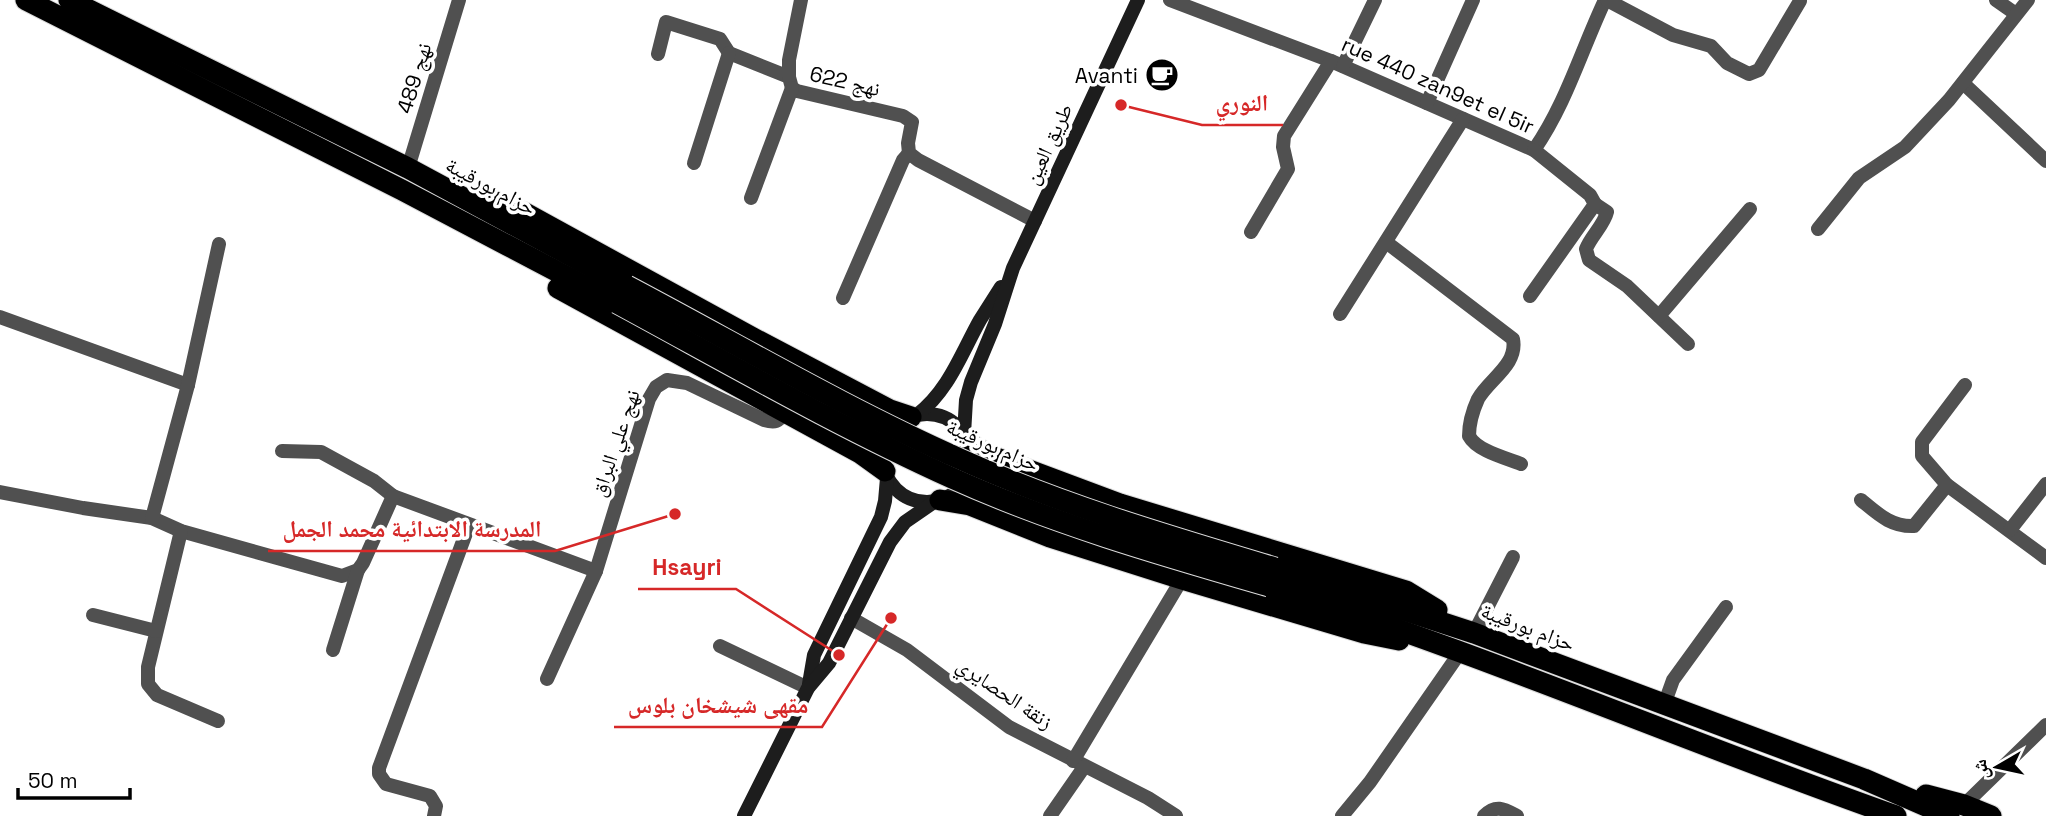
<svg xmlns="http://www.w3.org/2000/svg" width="2046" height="816" viewBox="0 0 2046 816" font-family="'Space Grotesk','Noto Naskh Arabic',sans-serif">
<rect width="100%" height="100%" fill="#fff"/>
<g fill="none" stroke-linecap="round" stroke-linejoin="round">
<defs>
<g id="highway">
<polyline points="26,0 402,190 617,303"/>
<polyline points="69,0 408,168 627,286"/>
<polyline points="487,199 525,213 753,338 890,410 911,417"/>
<polyline points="558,288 860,453 885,471"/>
<polyline points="969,444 994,457 1120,504 1406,591 1437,610"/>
<polyline points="940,500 970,505 1050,537 1182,579 1364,633 1399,640"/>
<polyline points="1275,568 1474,633 1864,779 1949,816"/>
<path d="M1269,586C1481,653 1686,742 1896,816"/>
<polyline points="1926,795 1964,805 1991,816"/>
</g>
</defs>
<use href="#highway" stroke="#dbdbdb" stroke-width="23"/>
<g stroke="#505050" stroke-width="14">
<path d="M1170,0L1331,61L1534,150C1566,104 1581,51 1605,0"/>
<polyline points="1607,0 1673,35 1711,46 1727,63 1749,74 1759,70 1800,1"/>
<polyline points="1996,0 2016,14"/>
<polyline points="658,54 666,22 720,39 729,53 789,77 792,88 797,91 903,116 912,122 908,143 909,153 918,160 1035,221"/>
<polyline points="1343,66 1375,0"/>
<polyline points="789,77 789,60 801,0"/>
<polyline points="1963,83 2046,161"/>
<polyline points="1427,103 1473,0"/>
<polyline points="694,163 729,53"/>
<polyline points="408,168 459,0"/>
<polyline points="751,198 792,88"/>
<path d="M1595,204L1607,212C1604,225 1591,236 1586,249L1589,260L1627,286L1688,344"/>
<polyline points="1818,229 1859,178 1905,147 1949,100 2028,0"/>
<polyline points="1251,232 1288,169 1283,147 1284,136 1331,61"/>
<path d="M1386,242L1513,339C1518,365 1489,379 1478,399C1473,410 1469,424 1469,436C1477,451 1506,458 1521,464"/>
<polyline points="1530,296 1595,204 1590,195 1534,150"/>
<polyline points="843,298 903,160 909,153"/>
<polyline points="1340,314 1463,119"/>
<polyline points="1659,316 1750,209"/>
<polyline points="0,317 188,385"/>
<polyline points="1965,385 1922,442 1922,456 1947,485 2046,558"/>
<polyline points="282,451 321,452 374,481 393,496 596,571"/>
<polyline points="0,492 83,508 152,518 181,531 342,576 358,570 363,563 393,496"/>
<path d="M1861,500C1878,514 1891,527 1914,526L1947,485"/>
<polyline points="152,518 188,385 219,244"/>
<polyline points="2010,530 2046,484"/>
<polyline points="181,531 148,667 148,684 157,695 218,721"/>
<polyline points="93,615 156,631"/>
<polyline points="851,618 907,650 1009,727 1148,798 1176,816"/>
<polyline points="1474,633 1513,557"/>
<polyline points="720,646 808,688"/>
<polyline points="333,650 358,570"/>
<path d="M547,679L596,571L649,399L656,387L667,380L687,383L764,420C775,423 779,422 785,412"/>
<polyline points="1664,705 1673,680 1726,607"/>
<polyline points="1073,761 1182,579"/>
<polyline points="1964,805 2046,725"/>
<polyline points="434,816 436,806 430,796 386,784 379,774 379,768 469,525"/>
<polyline points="1050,816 1084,767"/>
<polyline points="1342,816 1370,782 1461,651"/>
<path d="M1484,816C1496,804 1504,809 1517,816"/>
</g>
<g stroke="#1d1d1d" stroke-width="14">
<circle cx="927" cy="458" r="44"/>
<path d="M917,415C949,390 961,354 980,320C987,309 994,298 1001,287"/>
<polyline points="964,434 966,400 971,382 995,324 1013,268 1138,0"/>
<polyline points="809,684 814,655 881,517 885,501 887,478"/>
<polyline points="744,816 808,688 829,663 890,542 905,522 934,502"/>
</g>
<use href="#highway" stroke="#000" stroke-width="21"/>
<defs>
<g id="highway-bridge">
<path d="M627,286C737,344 847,409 960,459C1062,505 1168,536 1275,568"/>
<path d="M617,303C728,363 837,426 952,478C1054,524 1162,555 1269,586"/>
</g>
</defs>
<use href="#highway-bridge" stroke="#dbdbdb" stroke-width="23" stroke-linecap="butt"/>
<use href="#highway-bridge" stroke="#000" stroke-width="21"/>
</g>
<defs>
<symbol id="cafe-disc" viewBox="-11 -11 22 22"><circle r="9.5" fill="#000" stroke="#fff"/><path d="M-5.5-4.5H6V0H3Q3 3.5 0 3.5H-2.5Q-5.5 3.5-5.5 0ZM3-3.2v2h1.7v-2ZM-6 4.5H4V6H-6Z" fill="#fff"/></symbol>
</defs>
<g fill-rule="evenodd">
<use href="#cafe-disc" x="1143" y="56" width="38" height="38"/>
</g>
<g text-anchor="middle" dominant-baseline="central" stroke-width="7" stroke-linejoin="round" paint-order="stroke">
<g font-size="21" fill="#000" stroke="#fff" text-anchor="end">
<text x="1138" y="75">Avanti</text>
</g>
<g font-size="21" fill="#000" stroke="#fff">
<text transform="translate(414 78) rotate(-73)">نهج 489</text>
<text transform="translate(845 81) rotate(13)">نهج 622</text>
<text transform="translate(1438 85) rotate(24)">rue 440 zan9et el 5ir</text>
<text transform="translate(1048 144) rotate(-65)">طريق العين</text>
<text transform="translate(491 186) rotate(28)">حزام بورقيبة</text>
<text transform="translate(615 443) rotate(-71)">نهج علي البراق</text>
<text transform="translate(993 445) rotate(24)">حزام بورقيبة</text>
<text transform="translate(1528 627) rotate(21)">حزام بورقيبة</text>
<text transform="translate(1005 693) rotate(34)">زنقة الحصايري</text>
</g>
</g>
<path fill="none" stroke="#d62828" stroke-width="2.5" d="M1121 105L1202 125H1283M675 514L555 551H268M839 655L736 589H638M891 618L822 727H614"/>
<g fill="#d62828" stroke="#fff" stroke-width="2.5">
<circle cx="1121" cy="105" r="7"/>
<circle cx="675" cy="514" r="7"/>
<circle cx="839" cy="655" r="7"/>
<circle cx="891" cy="618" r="7"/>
</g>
<g font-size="23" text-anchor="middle" font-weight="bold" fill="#d62828" stroke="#fff" stroke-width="7" stroke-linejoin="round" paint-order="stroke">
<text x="1242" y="111">النوري</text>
<text x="412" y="537">المدرسة الابتدائية محمد الجمل</text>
<text x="687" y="575">Hsayri</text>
<text x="718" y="713">مقهى شيشخان بلوس</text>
</g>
<g transform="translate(1997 767) rotate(261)" stroke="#ffffff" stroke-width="5" paint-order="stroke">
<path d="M0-5L12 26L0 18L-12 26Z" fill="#000000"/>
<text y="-10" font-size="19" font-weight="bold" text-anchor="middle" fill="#000000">ش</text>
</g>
<path d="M18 788v10h112v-10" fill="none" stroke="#000000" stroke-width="3.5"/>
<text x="28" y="788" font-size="21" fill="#000000" stroke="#ffffff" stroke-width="5" paint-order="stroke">50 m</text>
</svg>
